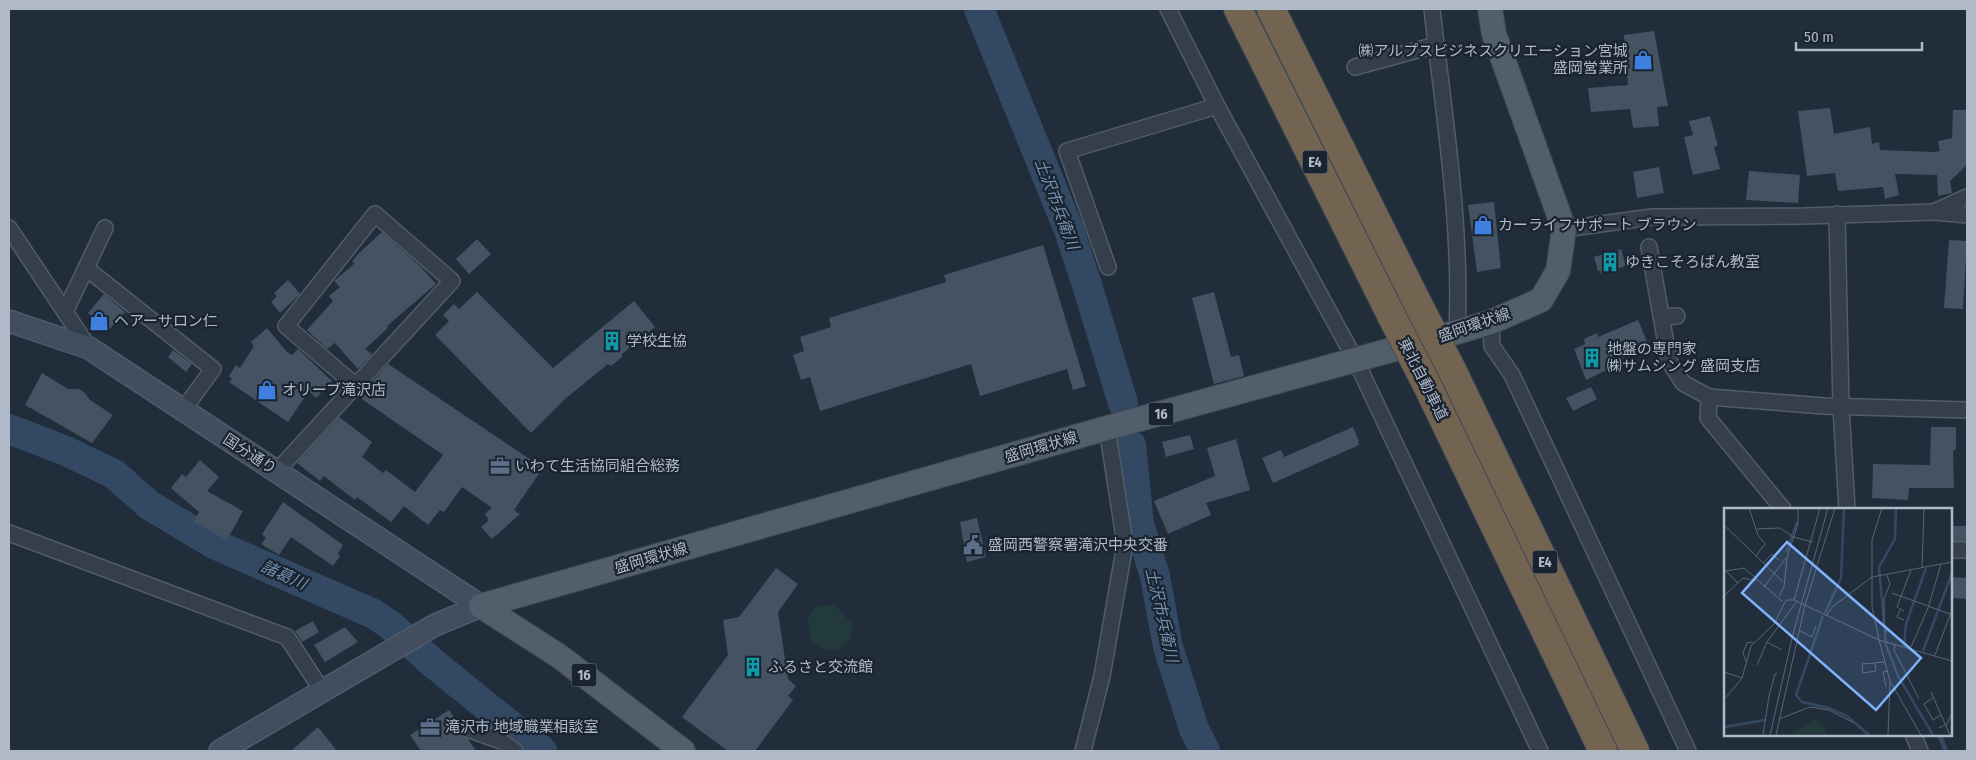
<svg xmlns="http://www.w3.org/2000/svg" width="1976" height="760" viewBox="0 0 1976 760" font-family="'Fira Sans Condensed','Noto Sans JP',sans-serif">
<rect width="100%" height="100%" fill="#212d3b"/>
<polygon fill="#233a3c" points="834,604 852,624 851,638 839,650 824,650 811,642 807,619 815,607"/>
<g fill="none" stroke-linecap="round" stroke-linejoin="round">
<polyline stroke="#334963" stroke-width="5" points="1939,734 1946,751"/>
<g stroke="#334963" stroke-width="30">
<polyline points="979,9 1069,230 1087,285 1123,403"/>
<polyline points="9,429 66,451 114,474 149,505 216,545 374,614 390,625 433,663 542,751"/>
<polyline points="1131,445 1139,524 1155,576 1168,647 1194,729 1205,751"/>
</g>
</g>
<g fill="#445262">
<polygon points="1654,31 1668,106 1657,107 1659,126 1633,128 1630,109 1591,112 1588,88 1628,85 1624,35"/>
<polygon points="1830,108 1834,134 1870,127 1872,144 1879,142 1880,150 1935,152 1940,151 1938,141 1952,138 1953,110 1967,110 1967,165 1950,181 1952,193 1938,196 1937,175 1895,174 1899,195 1885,199 1883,187 1838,191 1835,173 1807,176 1798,111"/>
<polygon points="1710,116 1718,146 1714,147 1720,169 1693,175 1684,137 1693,135 1689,121"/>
<polygon points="1659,167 1664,193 1637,198 1633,172"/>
<polygon points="1749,171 1800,175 1798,203 1746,200"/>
<polygon points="1494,202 1501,268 1477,272 1468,205"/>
<polygon points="382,232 421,267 436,284 387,326 388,328 365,349 372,354 358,369 335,343 327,349 307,330 333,301 329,296 340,287 334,281 355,263 352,262 358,254"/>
<polygon points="477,239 491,254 469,274 456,259"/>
<polygon points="1949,240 1967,241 1963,309 1944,308"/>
<polygon points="1043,245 1086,386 1073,390 1067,369 980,396 971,364 820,411 810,377 801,380 793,355 804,351 800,337 831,327 829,318 946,282 944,275"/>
<polygon points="1621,249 1626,266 1601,274 1600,271 1598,271 1594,257"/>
<polygon points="288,280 300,294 280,313 271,302 277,296 274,293"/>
<polygon points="477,292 553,368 634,301 655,327 622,354 622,357 611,366 608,364 565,399 531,433 435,335 449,321 443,315 454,304 459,309"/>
<polygon points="1214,292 1231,357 1239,355 1244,376 1214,384 1192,298"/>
<polygon points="104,294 125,312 106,333 88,313"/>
<polygon points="1638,320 1647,342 1633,348 1635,353 1609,364 1611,368 1586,380 1574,349 1585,344 1584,339 1597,333 1598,337"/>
<polygon points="267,328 287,352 292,355 298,349 332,381 316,398 309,391 288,422 229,382 232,379 229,376 236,365 240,368 254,346 251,342"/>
<polygon points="173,350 192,364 186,372 168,357"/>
<polygon points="388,364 543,468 514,510 520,514 492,539 481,527 489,520 485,514 492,508 462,487 444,512 440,510 428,525 404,506 391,522 357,497 355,500 324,476 320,481 297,463 339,417 372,442 362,457 383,473 386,470 415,492 443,455 359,397"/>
<polygon points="42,373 68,389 78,389 84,392 90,400 113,415 92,443 25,405"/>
<polygon points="1591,387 1597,399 1573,411 1566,398"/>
<polygon points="1353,427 1359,441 1358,442 1359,445 1273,483 1262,458 1281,450 1284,457"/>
<polygon points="1931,427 1956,427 1956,449 1953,451 1954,488 1909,488 1908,500 1872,498 1873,464 1930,465"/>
<polygon points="1190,435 1194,449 1166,457 1162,442"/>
<polygon points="1236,439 1250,490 1206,503 1211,515 1168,534 1154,501 1215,476 1207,448"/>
<polygon points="200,460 219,477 207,491 243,511 227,540 193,522 199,512 171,488 182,474 186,477"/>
<polygon points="283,502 343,545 338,554 340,556 333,566 291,537 279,555 261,544 266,538 262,534"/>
<polygon points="977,518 986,557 967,562 960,522"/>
<rect x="1950" y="526" width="17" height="15"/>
<polygon points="776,568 798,584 778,612 788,679 796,686 788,696 793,700 755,751 728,751 682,717 728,655 723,620 739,617"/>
<polygon points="1953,577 1967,578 1967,599 1951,598"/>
<polygon points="313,621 319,632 302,642 295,631"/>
<polygon points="345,627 358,642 325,662 314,645"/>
<polygon points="449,710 459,725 458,730 460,735 468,739 476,751 421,751 410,735"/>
<polygon points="318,727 337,751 291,751"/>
</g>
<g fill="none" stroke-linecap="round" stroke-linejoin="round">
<defs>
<g id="street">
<polyline points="1168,9 1217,106 1356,361 1540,751"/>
<path d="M1432,9C1444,117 1462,223 1457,332"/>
<polyline points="1355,67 1436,45"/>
<polyline points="1936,211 1967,197"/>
<polyline points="1837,214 1841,407 1847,509"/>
<polyline points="9,228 89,348"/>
<polyline points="1564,229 1652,217 1803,216 1935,212 1967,215"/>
<polyline points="1649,247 1669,361 1683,383 1709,397 1824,406 1967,410"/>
<polyline points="1108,267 1067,151 1217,106"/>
<polyline points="86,268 213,369 183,410"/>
<polyline points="65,312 105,228"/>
<polyline points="1661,317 1677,316"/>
<polyline points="1491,322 1492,346 1512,375 1688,751"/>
<polyline points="1709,397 1708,418 1783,509"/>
<polyline points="277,471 452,281 375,214 286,326 356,386"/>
<polyline points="9,533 287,637 323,692"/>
<polyline points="1950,550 1967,550"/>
<polyline points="467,729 501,741 515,751"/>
<polyline points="1913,734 1920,751"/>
<polyline points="1083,751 1102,676 1125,544 1107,428"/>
</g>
<g id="secondary">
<polyline points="9,321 89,348 481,606"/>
<polyline points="220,751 435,625 481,606"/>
</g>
<g id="primary">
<polyline points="481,606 1107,428 1457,332 1491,322 1541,300 1558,271 1564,229 1494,34 1490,9"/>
<polyline points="481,606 559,656 683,751"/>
</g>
<g id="highway">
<polyline points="1238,9 1391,315"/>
<polyline points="1271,9 1417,302"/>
<polyline points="1453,372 1635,751"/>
<polyline points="1427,385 1603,751"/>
</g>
</defs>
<use href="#street" stroke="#525c69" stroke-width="18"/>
<use href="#secondary" stroke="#525c69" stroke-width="24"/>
<use href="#primary" stroke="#3e4854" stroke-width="26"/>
<use href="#highway" stroke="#3f4956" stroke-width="30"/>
<use href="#street" stroke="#343f4b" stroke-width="15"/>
<use href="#secondary" stroke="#424e5f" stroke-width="21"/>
<use href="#primary" stroke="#525e6c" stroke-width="24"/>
<use href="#highway" stroke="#726451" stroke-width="28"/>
<defs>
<g id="highway-bridge">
<polyline points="1417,302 1453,372"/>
<polyline points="1391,315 1427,385"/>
</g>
</defs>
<use href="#highway-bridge" stroke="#3f4956" stroke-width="30" stroke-linecap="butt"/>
<use href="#highway-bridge" stroke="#726451" stroke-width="28"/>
</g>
<defs>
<symbol id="shop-bare" viewBox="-9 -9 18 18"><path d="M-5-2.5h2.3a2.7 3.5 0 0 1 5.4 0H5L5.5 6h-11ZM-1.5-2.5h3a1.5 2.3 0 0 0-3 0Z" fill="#3f7fe0" stroke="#1a2430" stroke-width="2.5" paint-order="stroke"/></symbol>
<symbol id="building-bare" viewBox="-9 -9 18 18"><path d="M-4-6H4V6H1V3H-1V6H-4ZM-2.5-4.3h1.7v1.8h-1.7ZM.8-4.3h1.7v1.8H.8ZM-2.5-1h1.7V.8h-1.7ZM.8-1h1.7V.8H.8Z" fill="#0f9aa8" stroke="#1a2430" stroke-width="2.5" paint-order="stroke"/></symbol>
<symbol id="office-bare" viewBox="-9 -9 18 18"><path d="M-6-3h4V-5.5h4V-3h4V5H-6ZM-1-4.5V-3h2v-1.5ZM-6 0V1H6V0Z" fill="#5c6f8a" stroke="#1a2430" stroke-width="2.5" paint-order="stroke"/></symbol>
<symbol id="civic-bare" viewBox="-9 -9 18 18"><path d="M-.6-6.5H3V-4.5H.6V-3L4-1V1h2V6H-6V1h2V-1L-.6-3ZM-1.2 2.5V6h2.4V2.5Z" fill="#5c6f8a" stroke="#1a2430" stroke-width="2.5" paint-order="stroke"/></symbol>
</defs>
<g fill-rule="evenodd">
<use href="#shop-bare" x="1629" y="46" width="28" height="28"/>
<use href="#shop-bare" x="1469" y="211" width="28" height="28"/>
<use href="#building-bare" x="1596" y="248" width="28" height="28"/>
<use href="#shop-bare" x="85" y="307" width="28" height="28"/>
<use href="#building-bare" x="598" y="327" width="28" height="28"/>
<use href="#building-bare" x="1578" y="344" width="28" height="28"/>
<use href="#shop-bare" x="253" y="376" width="28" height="28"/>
<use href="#office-bare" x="486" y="452" width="28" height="28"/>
<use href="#civic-bare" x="959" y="531" width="28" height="28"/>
<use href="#building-bare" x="739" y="653" width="28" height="28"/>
<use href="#office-bare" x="416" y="713" width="28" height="28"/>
</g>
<g text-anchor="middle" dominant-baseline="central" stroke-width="4.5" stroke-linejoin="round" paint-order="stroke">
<g fill="#1a2430" stroke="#828c9a" stroke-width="1">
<rect x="1302.5" y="150.5" width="25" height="23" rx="4"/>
<rect x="1148.5" y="402.5" width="25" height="23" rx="4"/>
<rect x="1532.5" y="550.5" width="25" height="23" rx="4"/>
<rect x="571.5" y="663.5" width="25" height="23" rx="4"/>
</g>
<g font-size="14" font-weight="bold" fill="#afb9c7">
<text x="1315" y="162">E4</text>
<text x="1161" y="414">16</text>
<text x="1545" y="562">E4</text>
<text x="584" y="675">16</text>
</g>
<g font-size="15" fill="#afb9c7" stroke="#1a2430" text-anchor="start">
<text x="1628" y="51" text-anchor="end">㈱アルプスビジネスクリエーション宮城<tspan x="1628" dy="17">盛岡営業所</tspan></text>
<text x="1498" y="225">カーライフサポート ブラウン</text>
<text x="1625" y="262">ゆきこそろばん教室</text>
<text x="114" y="321">ヘアーサロン仁</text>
<text x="627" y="341">学校生協</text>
<text x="1607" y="349">地盤の専門家<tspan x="1607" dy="17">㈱サムシング 盛岡支店</tspan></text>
<text x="282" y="390">オリーブ滝沢店</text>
<text x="515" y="466">いわて生活協同組合総務</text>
<text x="988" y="545">盛岡西警察署滝沢中央交番</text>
<text x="768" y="667">ふるさと交流館</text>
<text x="445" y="727">滝沢市 地域職業相談室</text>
</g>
<g font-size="15" fill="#afb9c7" stroke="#1a2430">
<text transform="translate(1474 325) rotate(-19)">盛岡環状線</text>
<text transform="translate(1423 379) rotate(63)">東北自動車道</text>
<text transform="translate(1041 447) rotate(-16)">盛岡環状線</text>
<text transform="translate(250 454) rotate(33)">国分通り</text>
<text transform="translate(651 558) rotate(-16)">盛岡環状線</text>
</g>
<g font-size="16" font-style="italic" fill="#7591b1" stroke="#1a2430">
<text transform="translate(1057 204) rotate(69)">土沢市兵衛川</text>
<text transform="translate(284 575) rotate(24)">諸葛川</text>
<text transform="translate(1162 615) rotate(77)">土沢市兵衛川</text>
</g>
</g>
<g transform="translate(1724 508)">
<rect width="228" height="228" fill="#212d3b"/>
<path d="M90,212L97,214L103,225L65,227Z" fill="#233a3c"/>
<path fill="none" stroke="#334963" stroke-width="2.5" d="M172,0L171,31L155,59L162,137L174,168L209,227M62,44L73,14M101,105L117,70L120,0M99,108L72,187L78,194L105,200L123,208L145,227M180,138L182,116L202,60M199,143L228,65M0,219L41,212"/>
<path fill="none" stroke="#5a6573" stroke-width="1" d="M25,0L34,27L41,36L32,48M0,17L59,74M33,21L56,20L69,29L89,34M39,55L48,46L55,52M198,59L200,0M0,61L14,75M2,63L20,60L59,94M163,67L166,76L160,91V115L163,125M40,79L62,50M168,85L204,98M0,88L19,70L32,73M55,88L60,79L63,49L74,16V0M70,92L96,0M204,98L226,106M176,102L173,109L180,112M180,103L173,99L187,62M102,108L108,99L148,69L228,54M76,123L88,129L92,118M155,132L166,173L197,227M155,132L228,153M155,132L148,98V32L158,0M171,136L170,142L195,191M187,139L204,100L217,56M58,142L43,134L73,93M211,147L228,102M22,153L19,145L23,135L29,134M151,155L152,163L139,165L138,156L161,154M33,157L43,134M0,164L18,170M162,179L159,164L164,163M207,184L226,227M209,190L200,196L209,212L217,207M0,192L18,170L27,138L50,116L62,92H70L155,132M55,211L86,199L105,202L130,215M215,220L223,216L227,207M39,227L45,188L51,166H53M46,227L69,126L104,0M52,227L81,97L111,0M164,227L166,174"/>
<path fill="#7fb3fd" fill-opacity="0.15" stroke="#7fb3fd" stroke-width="2.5" d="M63,34L197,150L152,202L18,85Z"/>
<rect width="228" height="228" fill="none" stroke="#afb9c7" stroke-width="2.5"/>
</g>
<rect width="1976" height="760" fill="none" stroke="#afb9c7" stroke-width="20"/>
<path d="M1796 42v8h126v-8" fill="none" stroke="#afb9c7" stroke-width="2.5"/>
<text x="1804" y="42" font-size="15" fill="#afb9c7" stroke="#1a2430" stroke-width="4" paint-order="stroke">50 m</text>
</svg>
